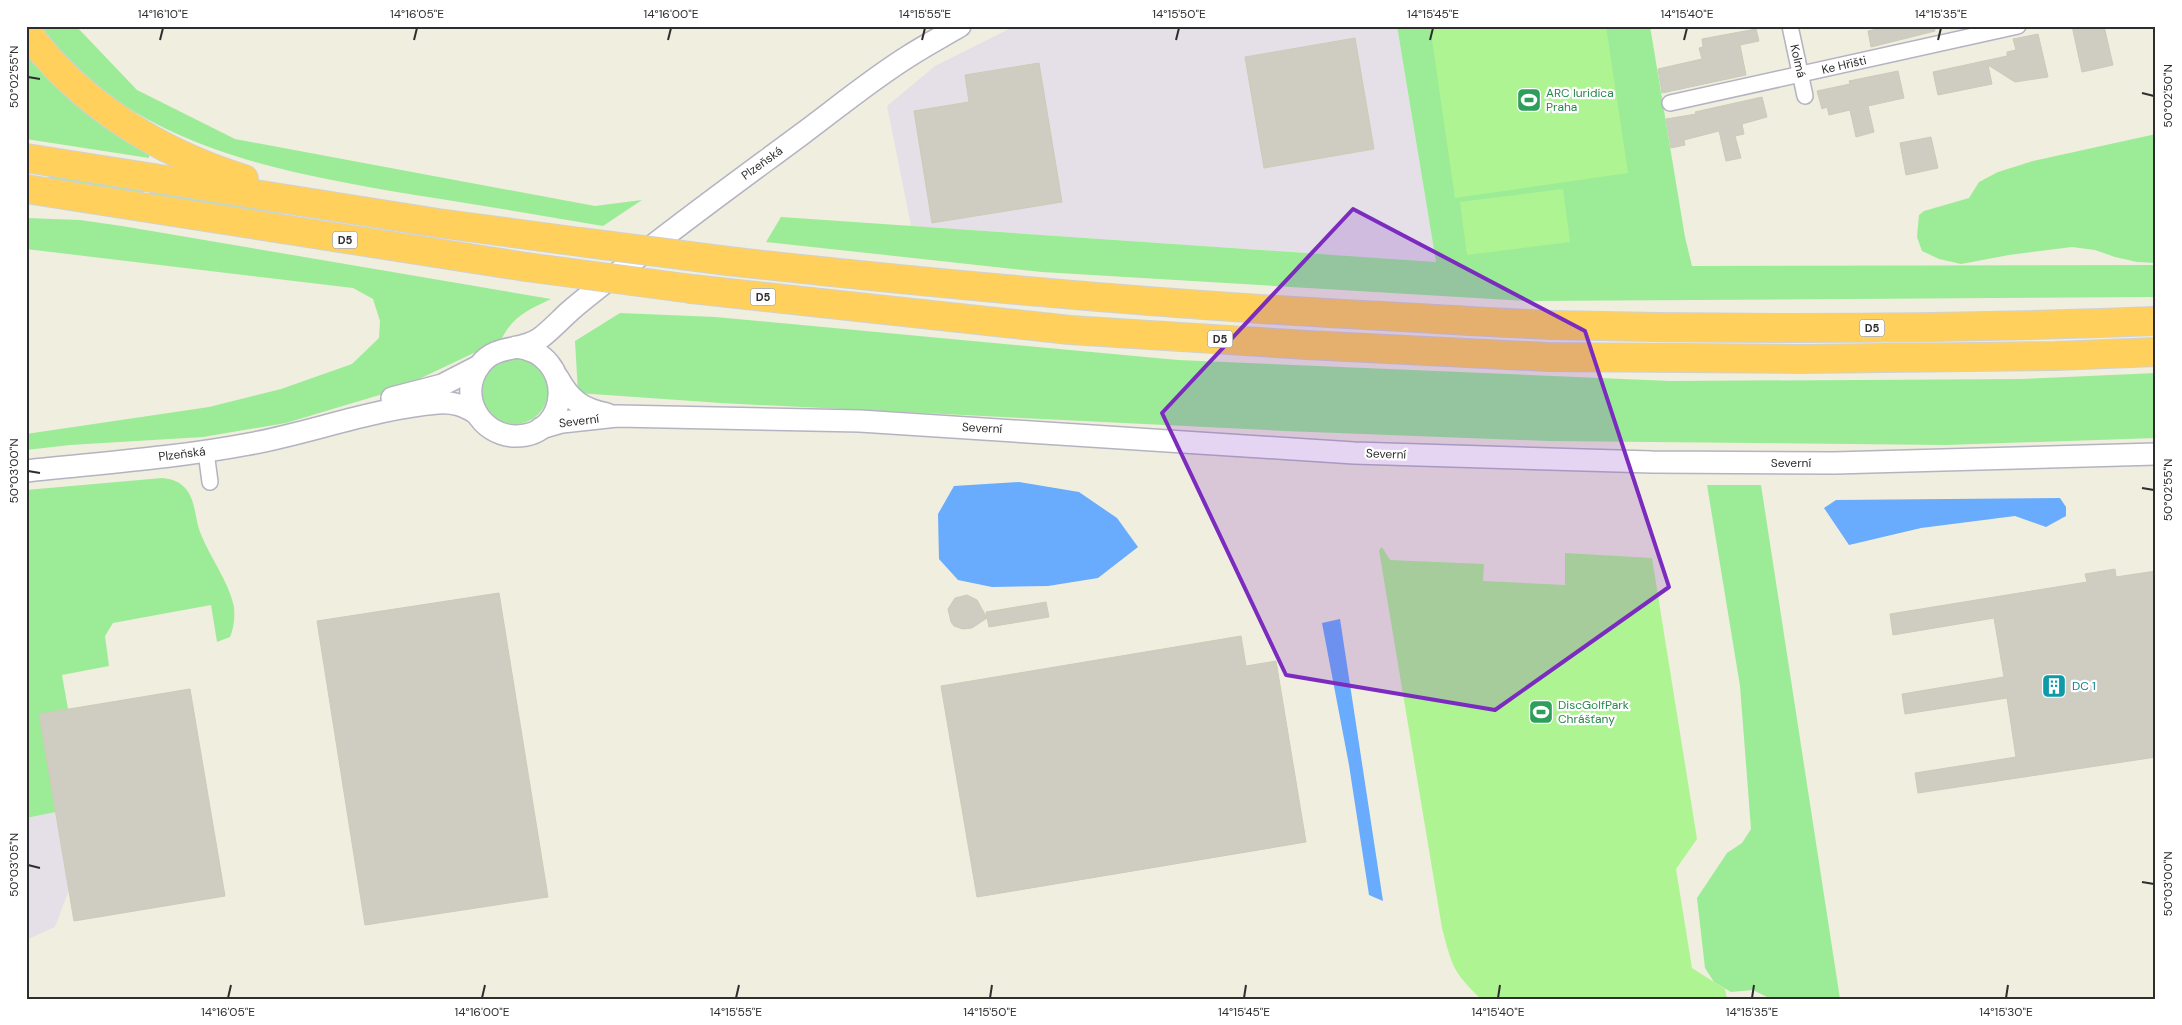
<svg xmlns="http://www.w3.org/2000/svg" width="2182" height="1025" viewBox="0 0 2182 1025" font-family="'DM Sans',sans-serif">
<rect width="100%" height="100%" fill="#f0eedf"/>
<g fill="#e5e0e8">
<polygon points="1015,26 1397,26 1436,262 911,226 887,106 935,66"/>
<polygon points="56,812 69,890 55,927 26,940 26,818"/>
</g>
<g fill="#9cec97">
<path d="M41,26H76L137,90L235,139L595,206L642,200L603,226C538,215 473,204 409,194C299,175 192,157 100,89C77,72 58,49 41,26Z"/>
<polygon points="1397,26 1650,26 1685,237 1692,266 2156,265 2156,297 1527,301 1042,272 766,242 781,217 1436,262"/>
<polygon points="26,52 110,129 149,154 149,158 26,139"/>
<polygon points="2156,134 2156,263 2137,262 2115,257 2095,250 2072,247 2009,255 1961,264 1939,259 1922,251 1917,237 1919,215 1924,211 1969,198 1979,182 1998,172 2033,161"/>
<polygon points="49,173 144,188 143,196 48,181"/>
<polygon points="150,189 241,204 284,214 148,197"/>
<path d="M26,218L80,220L122,226L551,299C528,310 513,316 501,340L396,390L286,423L203,437L70,445L26,450V434L209,407L281,389L352,364L379,338L380,321L373,299L353,288L26,249Z"/>
<polygon points="620,313 715,317 1178,360 1670,381 2021,379 2156,373 2156,438 1946,445 1549,441 1285,431 721,403 578,393 575,341"/>
<circle cx="515" cy="391" r="33"/>
<path d="M162,478C172,479 179,481 186,489C195,500 195,516 199,529C208,555 229,581 234,607C235,617 234,628 230,637L217,642L211,605L113,623L105,636L109,666L62,675L68,709L39,714L56,812L26,818V490Z"/>
<polygon points="1707,485 1761,485 1840,999 1771,999 1753,990 1731,992 1714,982 1705,968 1697,898 1727,853 1742,843 1751,829 1740,686"/>
</g>
<g fill="#aff492">
<polygon points="1430,26 1606,26 1628,173 1455,198"/>
<polygon points="1563,189 1570,242 1467,255 1460,202"/>
<path d="M1382,547L1390,560L1484,564L1483,581L1565,585V553L1652,558L1697,839L1676,869L1692,968L1725,989L1727,999H1481C1453,972 1452,966 1442,928L1379,550Z"/>
</g>
<g fill="#69abfc">
<polygon points="1019,482 1079,492 1117,518 1138,547 1098,578 1048,586 992,587 958,580 939,559 938,514 954,486"/>
<polygon points="2060,498 2066,507 2066,516 2046,527 2015,516 1921,528 1849,545 1824,508 1836,500"/>
<polygon points="1340,619 1383,901 1369,895 1349,765 1322,623"/>
</g>
<g fill="#cfcdc1" stroke="#cccbb8">
<polygon points="1890,26 1934,26 1935,31 1871,47 1868,31"/>
<polygon points="2072,26 2104,26 2113,65 2082,72"/>
<polygon points="1756,29 1759,41 1740,45 1746,75 1662,93 1658,69 1702,59 1699,48 1703,47 1702,39"/>
<polygon points="2038,34 2048,77 2015,82 1988,65 1992,84 1938,95 1933,72 2007,56 2007,52 2016,50 2013,39"/>
<polygon points="1355,38 1374,149 1264,168 1245,57"/>
<polygon points="1039,63 1062,202 932,223 914,111 969,102 965,75"/>
<polygon points="1898,71 1904,98 1868,106 1874,132 1856,137 1850,110 1829,115 1827,107 1822,109 1817,91 1850,84 1849,81"/>
<polygon points="1762,97 1767,117 1742,124 1744,134 1735,136 1741,158 1726,161 1719,131 1684,140 1685,145 1671,148 1666,119 1696,114 1695,112"/>
<polygon points="1931,137 1938,168 1906,175 1900,143"/>
<polygon points="2115,569 2116,577 2156,571 2156,757 1918,793 1915,773 2016,757 2007,698 1905,714 1902,694 2004,677 1994,618 1893,635 1890,614 2087,582 2085,574"/>
<polygon points="499,593 548,897 365,925 317,621"/>
<polygon points="967,595 977,600 987,618 972,628 963,629 954,626 951,622 948,609 955,598"/>
<polygon points="1046,602 1049,617 989,627 986,612"/>
<polygon points="1241,636 1246,666 1276,661 1306,842 977,897 941,686"/>
<polygon points="190,689 225,896 74,921 39,714"/>
</g>
<g fill="none" stroke-linecap="round" stroke-linejoin="round">
<defs>
<g id="street">
<polyline points="1790,26 1805,96"/>
<polyline points="1670,103 2018,26"/>
<polyline points="206,452 210,482"/>
</g>
<g id="secondary">
<path d="M516,347C575,353 572,436 516,436C480,436 457,395 480,365C495,344 520,352 539,339C550,331 560,320 570,311C593,291 618,273 642,254C694,213 748,174 802,134C837,108 872,79 909,56C926,45 943,36 960,26"/>
<path d="M558,378C570,400 582,409 607,414"/>
<polyline points="392,398 442,385 479,366"/>
<polyline points="541,428 562,422 617,416 860,421 1354,453 1652,462 1834,463 2156,454"/>
<path d="M26,471C100,463 175,458 249,444C310,433 375,408 438,403C453,402 464,405 477,414"/>
</g>
<g id="highway">
<path d="M26,31C79,103 159,153 244,179"/>
<polyline points="26,158 438,223 580,242"/>
<polyline points="26,189 526,267"/>
<path d="M728,261C952,286 1176,306 1401,317C1452,320 1502,323 1552,325C1753,330 1955,329 2156,321"/>
<polyline points="692,289 1070,330 1307,345 1548,357 1800,359 2055,356 2156,352"/>
</g>
</defs>
<use href="#street" stroke="#b4b3c2" stroke-width="18"/>
<use href="#secondary" stroke="#b4b3c2" stroke-width="24"/>
<use href="#highway" stroke="#d1d1d1" stroke-width="30"/>
<use href="#street" stroke="#fff" stroke-width="15"/>
<use href="#secondary" stroke="#fff" stroke-width="21"/>
<use href="#highway" stroke="#ffd05b" stroke-width="28"/>
<defs>
<g id="highway-bridge">
<polyline points="580,242 728,261"/>
<polyline points="526,267 692,289"/>
</g>
</defs>
<use href="#highway-bridge" stroke="#d1d1d1" stroke-width="30" stroke-linecap="butt"/>
<use href="#highway-bridge" stroke="#ffd05b" stroke-width="28"/>
</g>
<path fill="#7b2cbf" fill-opacity="0.2" stroke="#7b2cbf" stroke-width="4" stroke-linejoin="round" d="M1353,209L1585,331L1669,587L1495,710L1286,675L1162,413Z"/>
<path fill="none" stroke="#2e2e2e" stroke-width="2" d="M160,40L163,28M414,40L417,28M668,40L671,28M922,40L925,28M1176,40L1179,28M1430,40L1433,28M1684,40L1687,28M1938,40L1941,28M28,77L40,79M2142,93L2154,96M28,471L40,473M2142,488L2154,490M28,865L40,868M2142,882L2154,884M228,998L231,985M482,998L485,985M736,998L739,985M990,998L992,985M1244,998L1246,985M1498,998L1500,985M1752,998L1754,985M2006,998L2008,985"/>
<defs>
<symbol id="stadium-square" viewBox="-11 -11 22 22"><rect x="-9" y="-9" width="18" height="18" rx="4" fill="#2e9e5b" stroke="#fff"/><path d="M0-5a6.5 5 0 1 0 0 10a6.5 5 0 1 0 0-10ZM-3.5-1.8h7v3.6h-7Z" fill="#fff"/></symbol>
<symbol id="building-square" viewBox="-11 -11 22 22"><rect x="-9" y="-9" width="18" height="18" rx="4" fill="#0f9aa8" stroke="#fff"/><path d="M-4-6H4V6H1V3H-1V6H-4ZM-2.5-4.3h1.7v1.8h-1.7ZM.8-4.3h1.7v1.8H.8ZM-2.5-1h1.7V.8h-1.7ZM.8-1h1.7V.8H.8Z" fill="#fff"/></symbol>
</defs>
<g fill-rule="evenodd">
<use href="#stadium-square" x="1515" y="86" width="28" height="28"/>
<use href="#building-square" x="2040" y="672" width="28" height="28"/>
<use href="#stadium-square" x="1527" y="698" width="28" height="28"/>
</g>
<g text-anchor="middle" dominant-baseline="central" stroke-width="4.5" stroke-linejoin="round" paint-order="stroke">
<g fill="#fff" stroke="#6d6d6d" stroke-width="1">
<rect x="332.5" y="231.5" width="25" height="17" rx="4"/>
<rect x="750.5" y="288.5" width="25" height="17" rx="4"/>
<rect x="1859.5" y="319.5" width="25" height="17" rx="4"/>
<rect x="1207.5" y="330.5" width="25" height="17" rx="4"/>
</g>
<g font-size="11" font-weight="bold" fill="#2e2e2e">
<text x="345" y="240">D5</text>
<text x="763" y="297">D5</text>
<text x="1872" y="328">D5</text>
<text x="1220" y="339">D5</text>
</g>
<g font-size="12" fill="#2e2e2e" stroke="#fff">
<text transform="translate(1798 61) rotate(77)">Kolmá</text>
<text transform="translate(1844 65) rotate(-13)">Ke Hřišti</text>
<text transform="translate(762 163) rotate(-36)">Plzeňská</text>
<text transform="translate(579 421) rotate(-7)">Severní</text>
<text transform="translate(982 428) rotate(3)">Severní</text>
<text transform="translate(182 454) rotate(-7)">Plzeňská</text>
<text transform="translate(1386 454) rotate(2)">Severní</text>
<text x="1791" y="463">Severní</text>
</g>
<g font-size="12" fill="#27864d" stroke="#fff" text-anchor="start">
<text x="1546" y="93">ARC Iuridica<tspan x="1546" dy="14">Praha</tspan></text>
<text x="1558" y="705">DiscGolfPark<tspan x="1558" dy="14">Chrášťany</tspan></text>
</g>
<g font-size="12" fill="#0d838f" stroke="#fff" text-anchor="start">
<text x="2072" y="686">DC 1</text>
</g>
</g>
<rect width="2182" height="1025" fill="none" stroke="#ffffff" stroke-width="55"/>
<rect x="28" y="28" width="2126" height="970" fill="none" stroke="#2e2e2e" stroke-width="2"/>
<g font-size="12" text-anchor="middle" fill="#2e2e2e">
<text x="163" y="18">14°16'10"E</text>
<text x="417" y="18">14°16'05"E</text>
<text x="671" y="18">14°16'00"E</text>
<text x="925" y="18">14°15'55"E</text>
<text x="1179" y="18">14°15'50"E</text>
<text x="1433" y="18">14°15'45"E</text>
<text x="1687" y="18">14°15'40"E</text>
<text x="1941" y="18">14°15'35"E</text>
<text transform="translate(14 77) rotate(-90)" y="4">50°02'55"N</text>
<text transform="translate(2168 96) rotate(-90)" y="4">50°02'50"N</text>
<text transform="translate(14 471) rotate(-90)" y="4">50°03'00"N</text>
<text transform="translate(2168 490) rotate(-90)" y="4">50°02'55"N</text>
<text transform="translate(14 865) rotate(-90)" y="4">50°03'05"N</text>
<text transform="translate(2168 884) rotate(-90)" y="4">50°03'00"N</text>
<text x="228" y="1016">14°16'05"E</text>
<text x="482" y="1016">14°16'00"E</text>
<text x="736" y="1016">14°15'55"E</text>
<text x="990" y="1016">14°15'50"E</text>
<text x="1244" y="1016">14°15'45"E</text>
<text x="1498" y="1016">14°15'40"E</text>
<text x="1752" y="1016">14°15'35"E</text>
<text x="2006" y="1016">14°15'30"E</text>
</g>
</svg>
